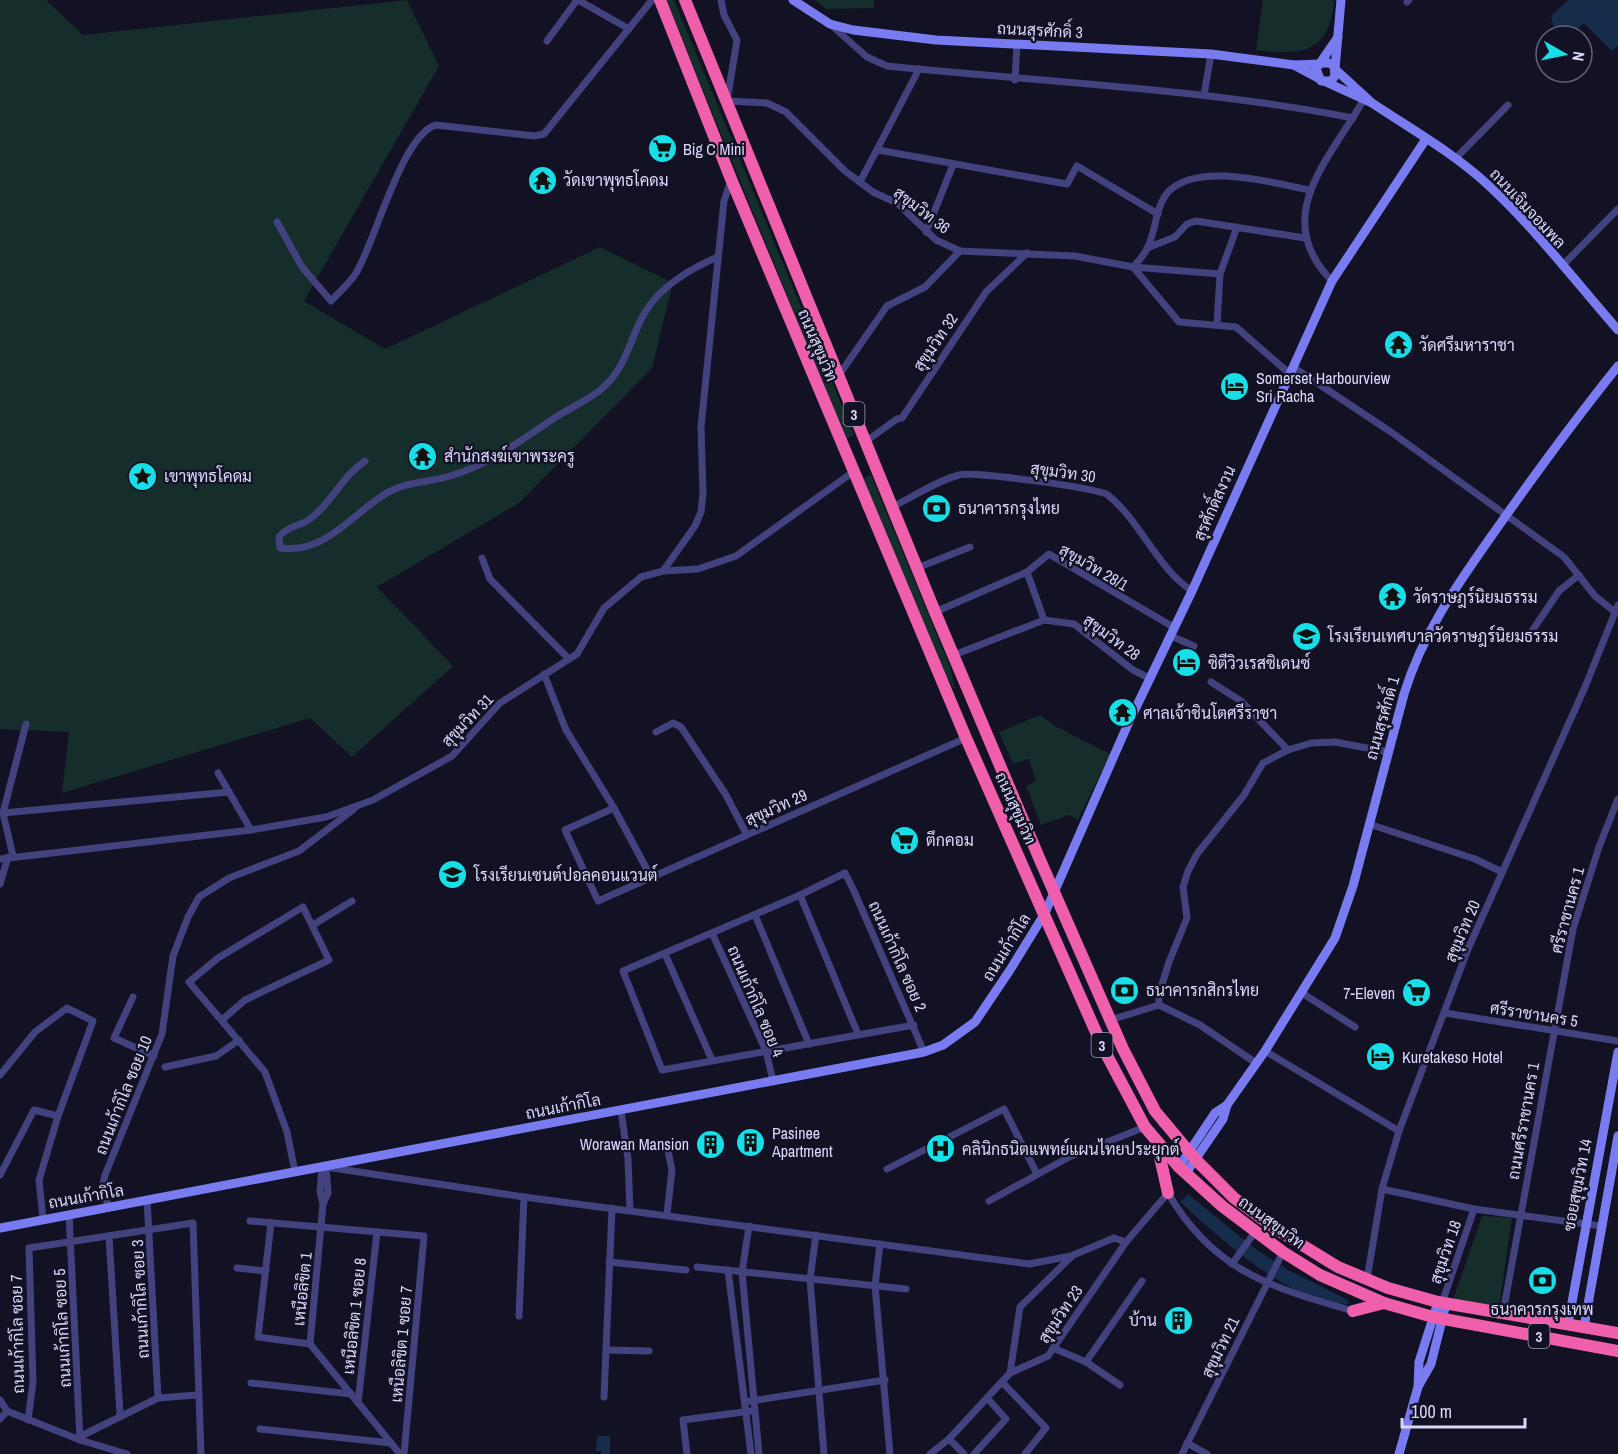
<svg xmlns="http://www.w3.org/2000/svg" width="1618" height="1454" viewBox="0 0 1618 1454" font-family="'Archivo Narrow',Sarabun,sans-serif">
<rect width="100%" height="100%" fill="#131124"/>
<g fill="#152d2b">
<polygon points="0,0 46,0 83,35 407,0 439,66 304,301 385,349 600,247 673,283 652,368 519,503 377,587 453,666 352,757 310,718 62,793 69,732 0,729"/>
<polygon points="666,0 674,0 854,435 846,439"/>
<polygon points="815,0 874,0 874,8 826,9"/>
<path d="M1263,0H1334C1330,53 1302,56 1256,50Z"/>
<polygon points="871,475 950,667 955,690 943,672 863,479"/>
<polygon points="1040,715 1057,727 1110,754 1078,820 1069,815 1041,825 1026,786 1036,781 1029,759 1013,764 999,732"/>
<polygon points="1482,1216 1512,1218 1499,1307 1453,1300"/>
</g>
<g fill="#152c4a">
<polygon points="1568,0 1618,0 1618,46 1612,51 1584,23 1569,36 1556,36 1551,16"/>
<path d="M1188,1194L1254,1248L1288,1270L1348,1300L1349,1304C1290,1304 1222,1240 1180,1202Z"/>
<polygon points="597,1436 610,1436 610,1454 601,1454 601,1451 596,1451"/>
</g>
<g fill="none" stroke-linecap="round" stroke-linejoin="round">
<g stroke="#41427e" stroke-width="7">
<polyline points="578,0 629,29"/>
<polyline points="721,0 724,15 737,40 727,101 767,103 786,112 845,171 873,192 897,203 936,240 960,251 1075,256 1133,267 1220,274"/>
<polyline points="1407,2 1409,0"/>
<path d="M830,24L867,57L887,66C1042,82 1199,88 1353,118"/>
<polyline points="547,41 577,0"/>
<polyline points="1015,80 1017,44"/>
<polyline points="1204,95 1211,54"/>
<polyline points="878,150 1067,184 1077,166 1158,214"/>
<polyline points="1456,158 1508,105"/>
<polyline points="860,182 919,69"/>
<path d="M277,222L302,267L331,301C339,292 350,283 356,273C374,245 402,134 436,125L534,136L544,134L652,0"/>
<polyline points="926,232 953,165"/>
<polyline points="1147,248 1175,237 1187,224 1196,221 1305,238"/>
<polyline points="1562,266 1618,209"/>
<path d="M1133,267C1138,262 1143,256 1147,249C1156,232 1155,207 1168,192C1198,161 1273,183 1309,190"/>
<polyline points="1133,267 1179,322 1236,327 1290,374"/>
<path d="M1332,281C1269,217 1330,159 1364,99"/>
<polyline points="1217,324 1220,274 1237,227"/>
<polyline points="1293,367 1391,432 1564,557 1595,596 1615,612"/>
<polyline points="839,375 887,306 925,287 960,251"/>
<polyline points="865,442 897,419 902,418 986,292 1027,253"/>
<path d="M365,461C341,477 331,505 307,521C296,527 287,527 279,537L280,548C325,554 350,516 385,494C406,481 427,483 450,476C490,465 522,439 556,417C570,408 586,401 599,391C627,369 628,342 644,314C659,287 691,268 718,257"/>
<path d="M892,507C913,497 936,481 959,475C972,471 1099,488 1108,495C1141,522 1157,568 1192,591"/>
<polyline points="482,558 490,579 569,659"/>
<polyline points="917,568 970,547"/>
<polyline points="663,571 695,526 701,512 703,493 701,427 724,201 731,180"/>
<polyline points="1027,572 1044,620"/>
<polyline points="935,612 1027,572 1049,554 1175,628"/>
<polyline points="1171,636 1194,646"/>
<polyline points="1528,637 1559,591 1579,575"/>
<polyline points="954,655 1044,620 1074,624 1133,670 1151,679"/>
<polyline points="544,674 566,730 614,808 651,877"/>
<polyline points="1211,682 1241,701 1288,750"/>
<polyline points="656,732 673,723 681,727 726,795 747,835"/>
<polyline points="218,773 251,830"/>
<polyline points="614,808 565,830 598,901 966,738"/>
<polyline points="3,813 229,792"/>
<polyline points="1369,824 1475,859 1502,872"/>
<polyline points="13,856 3,813 26,724"/>
<polyline points="0,859 251,830 326,817 373,800 452,756 500,703 577,654 604,608 641,577 663,571 698,569 736,556 853,472"/>
<polyline points="0,884 8,857"/>
<polyline points="800,895 858,1034"/>
<polyline points="755,915 809,1044"/>
<polyline points="313,925 352,901"/>
<polyline points="712,933 766,1051 773,1081"/>
<polyline points="665,954 712,1060"/>
<polyline points="1302,993 1355,1027"/>
<polyline points="133,997 114,1038 154,1056"/>
<polyline points="1445,1013 1618,1041"/>
<polyline points="222,1020 245,1000 329,960 303,907 218,958 189,982 265,1072 287,1132 295,1172"/>
<polyline points="1110,1020 1159,1005"/>
<polyline points="914,1025 662,1070 623,971 800,895 845,873 854,891 924,1052"/>
<polyline points="1265,1051 1399,1131"/>
<polyline points="1256,1063 1200,1025 1159,1005 1159,994 1169,962 1187,918 1183,887 1188,871 1197,854 1244,795 1263,763 1288,750 1311,743 1335,742 1388,752"/>
<polyline points="165,1067 216,1056 239,1040"/>
<polyline points="0,1075 35,1032 67,1008 93,1021 58,1116 39,1180 43,1219"/>
<polyline points="621,1111 628,1159 630,1210"/>
<polyline points="322,1168 320,1191 323,1204"/>
<polyline points="887,1169 1004,1109 1037,1174"/>
<polyline points="0,1175 34,1110 58,1116"/>
<polyline points="1382,1189 1474,1209 1601,1226"/>
<polyline points="147,1200 158,1398"/>
<polyline points="989,1201 1069,1157 1145,1127"/>
<polyline points="108,1207 103,1184 105,1175 162,1034 173,956 188,917 199,897 229,878 299,851 354,809"/>
<polyline points="69,1214 80,1440"/>
<polyline points="667,1214 672,1170 668,1151"/>
<polyline points="250,1221 424,1236 404,1454"/>
<polyline points="271,1223 258,1337 310,1344"/>
<polyline points="749,1226 742,1272 759,1454"/>
<polyline points="816,1235 810,1279 824,1454"/>
<polyline points="109,1237 120,1414"/>
<polyline points="880,1244 875,1286 890,1454"/>
<polyline points="609,1262 686,1270"/>
<polyline points="1232,1264 1255,1232"/>
<polyline points="697,1267 906,1289"/>
<polyline points="237,1268 266,1271"/>
<polyline points="728,1270 751,1454"/>
<polyline points="1367,1279 1382,1189 1399,1131 1468,949 1585,687 1618,605"/>
<polyline points="1442,1303 1474,1209"/>
<polyline points="1503,1313 1573,929 1599,847 1618,799"/>
<polyline points="519,1316 524,1197"/>
<polyline points="1053,1348 1086,1362 1120,1385"/>
<polyline points="606,1350 649,1351"/>
<polyline points="1086,1362 1142,1281"/>
<polyline points="1010,1373 1020,1307 1071,1257"/>
<polyline points="251,1383 351,1394"/>
<polyline points="1003,1383 1046,1428 1025,1454"/>
<polyline points="604,1397 612,1208"/>
<polyline points="0,1400 7,1411 80,1440 127,1454"/>
<polyline points="745,1402 885,1380"/>
<polyline points="358,1403 377,1232"/>
<polyline points="0,1419 7,1411"/>
<polyline points="28,1420 33,1382 29,1248 193,1223 201,1454"/>
<polyline points="260,1429 391,1443"/>
<polyline points="81,1436 158,1398 197,1395"/>
<polyline points="949,1439 964,1454"/>
<polyline points="1187,1443 1207,1454"/>
<polyline points="400,1454 310,1344 323,1204 328,1193 326,1167 524,1197 1029,1264 1071,1256 1114,1238 1126,1242"/>
<polyline points="687,1454 683,1420 751,1411"/>
<path d="M930,1454L949,1439L1010,1373L1048,1356L1126,1242L1168,1193C1214,1272 1271,1287 1353,1311"/>
<polyline points="974,1454 1006,1419 988,1399"/>
<polyline points="1182,1454 1283,1252"/>
</g>
<g stroke="#797cf1" stroke-width="9">
<polyline points="793,0 830,24 853,30 936,40 1211,54 1294,65 1320,64"/>
<polyline points="1321,63 1329,63 1334,66 1335,76 1331,81 1321,81 1316,69 1338,37"/>
<polyline points="1294,65 1318,78"/>
<polyline points="1326,82 1372,103 1335,69 1341,0"/>
<path d="M1372,103C1411,129 1452,152 1487,184C1535,228 1575,281 1618,330"/>
<polyline points="1179,1167 1215,1113 1227,1105"/>
<path d="M1186,1173L1223,1119L1227,1105L1265,1051L1335,938L1353,886L1404,694C1424,629 1462,578 1500,524C1538,470 1577,417 1618,366"/>
<polyline points="0,1228 924,1052 943,1045 975,1022 1010,970 1045,913 1128,724 1192,591 1332,281 1426,139"/>
<polyline points="1568,1324 1618,1052"/>
<polyline points="1584,1327 1618,1136"/>
<polyline points="1419,1385 1431,1364 1446,1304"/>
<polyline points="1399,1454 1418,1387 1419,1362 1438,1302"/>
</g>
<g stroke="#ef5fac" stroke-width="12">
<polyline points="660,0 731,179 966,738 1103,1048 1145,1127 1179,1167 1222,1206 1283,1252 1320,1275 1384,1303 1433,1317 1618,1351"/>
<polyline points="685,0 935,612 1040,860 1123,1049 1155,1111 1196,1160 1234,1198 1276,1229 1338,1267 1388,1288 1438,1302 1618,1333"/>
<polyline points="1157,1144 1168,1193"/>
<polyline points="1353,1311 1384,1303"/>
</g>
</g>
<defs>
<symbol id="supermarket-disc" viewBox="-11 -11 22 22"><circle r="9.5" fill="#18dee7" stroke="#131124"/><path d="M-6-5.5h2.5l.6 2H6L4.5 2H-2.5L-4.4-4H-6ZM-1.5 3.2a1.3 1.3 0 1 0 .1 0ZM3 3.2a1.3 1.3 0 1 0 .1 0Z" fill="#111"/></symbol>
<symbol id="temple-disc" viewBox="-11 -11 22 22"><circle r="9.5" fill="#18dee7" stroke="#131124"/><path d="M0-6L5-2H3V0L6.5 2.5H4V6H1.5V3h-3V6H-4V2.5H-6.5L-3 0V-2H-5Z" fill="#111"/></symbol>
<symbol id="hotel-disc" viewBox="-11 -11 22 22"><circle r="9.5" fill="#18dee7" stroke="#131124"/><path d="M-6-4.5h1.5V1H6V5H4.5V3h-9V5H-6ZM-4 0a1.8 1.8 0 1 1 3.6 0ZM.5 0V-2.5h3Q6-2.5 6 0Z" fill="#111"/></symbol>
<symbol id="sight-disc" viewBox="-11 -11 22 22"><circle r="9.5" fill="#18dee7" stroke="#131124"/><path d="M0-6L1.8-2.2L6-1.7L2.9 1.2L3.7 5.4L0 3.3L-3.7 5.4L-2.9 1.2L-6-1.7L-1.8-2.2Z" fill="#111"/></symbol>
<symbol id="bank-disc" viewBox="-11 -11 22 22"><circle r="9.5" fill="#18dee7" stroke="#131124"/><path d="M-6-4H6V4H-6ZM0-2.3a2.3 2.3 0 1 0 0 4.6a2.3 2.3 0 1 0 0-4.6Z" fill="#111"/></symbol>
<symbol id="school-disc" viewBox="-11 -11 22 22"><circle r="9.5" fill="#18dee7" stroke="#131124"/><path d="M0-5L7-2L0 1L-7-2ZM-4 1L0 2.5L4 1V4Q0 6-4 4Z" fill="#111"/></symbol>
<symbol id="building-disc" viewBox="-11 -11 22 22"><circle r="9.5" fill="#18dee7" stroke="#131124"/><path d="M-4-6H4V6H1V3H-1V6H-4ZM-2.5-4.3h1.7v1.8h-1.7ZM.8-4.3h1.7v1.8H.8ZM-2.5-1h1.7V.8h-1.7ZM.8-1h1.7V.8H.8Z" fill="#111"/></symbol>
<symbol id="hospital-disc" viewBox="-11 -11 22 22"><circle r="9.5" fill="#18dee7" stroke="#131124"/><path d="M-5-5h3v3.5h4V-5h3V5h-3V1.5h-4V5h-3Z" fill="#111"/></symbol>
</defs>
<g fill-rule="evenodd">
<use href="#supermarket-disc" x="646" y="132" width="33" height="33"/>
<use href="#temple-disc" x="526" y="164" width="33" height="33"/>
<use href="#temple-disc" x="1382" y="328" width="33" height="33"/>
<use href="#hotel-disc" x="1218" y="370" width="33" height="33"/>
<use href="#temple-disc" x="406" y="440" width="33" height="33"/>
<use href="#sight-disc" x="126" y="460" width="33" height="33"/>
<use href="#bank-disc" x="920" y="492" width="33" height="33"/>
<use href="#temple-disc" x="1376" y="580" width="33" height="33"/>
<use href="#school-disc" x="1290" y="620" width="33" height="33"/>
<use href="#hotel-disc" x="1170" y="646" width="33" height="33"/>
<use href="#temple-disc" x="1106" y="696" width="33" height="33"/>
<use href="#supermarket-disc" x="888" y="824" width="33" height="33"/>
<use href="#school-disc" x="436" y="858" width="33" height="33"/>
<use href="#bank-disc" x="1108" y="974" width="33" height="33"/>
<use href="#supermarket-disc" x="1400" y="976" width="33" height="33"/>
<use href="#hotel-disc" x="1364" y="1040" width="33" height="33"/>
<use href="#building-disc" x="734" y="1126" width="33" height="33"/>
<use href="#building-disc" x="694" y="1128" width="33" height="33"/>
<use href="#hospital-disc" x="924" y="1132" width="33" height="33"/>
<use href="#bank-disc" x="1526" y="1264" width="33" height="33"/>
<use href="#building-disc" x="1162" y="1304" width="33" height="33"/>
</g>
<g text-anchor="middle" dominant-baseline="central" stroke-width="4.5" stroke-linejoin="round" paint-order="stroke">
<g fill="#131124" stroke="#9e9cba" stroke-width="1.5">
<rect x="843.5" y="402" width="21" height="24" rx="4.5"/>
<rect x="1091.5" y="1033" width="21" height="24" rx="4.5"/>
<rect x="1528.5" y="1324" width="21" height="24" rx="4.5"/>
</g>
<g font-size="15" font-weight="bold" fill="#dad8fb">
<text x="854" y="414">3</text>
<text x="1102" y="1045">3</text>
<text x="1539" y="1336">3</text>
</g>
<g font-size="16" fill="#dad8fb" stroke="#131124">
<text transform="translate(1040 30) rotate(3)">ถนนสุรศักดิ์ 3</text>
<text transform="translate(1528 208) rotate(47)">ถนนเจิมจอมพล</text>
<text transform="translate(922 210) rotate(37)">สุขุมวิท 36</text>
<text transform="translate(935 342) rotate(-56)">สุขุมวิท 32</text>
<text transform="translate(818 345) rotate(67)">ถนนสุขุมวิท</text>
<text transform="translate(1063 472) rotate(8)">สุขุมวิท 30</text>
<text transform="translate(1214 503) rotate(-66)">สุรศักดิ์สงวน</text>
<text transform="translate(1094 567) rotate(30)">สุขุมวิท 28/1</text>
<text transform="translate(1112 637) rotate(36)">สุขุมวิท 28</text>
<text transform="translate(1382 718) rotate(-74)">ถนนสุรศักดิ์ 1</text>
<text transform="translate(467 720) rotate(-46)">สุขุมวิท 31</text>
<text transform="translate(776 807) rotate(-24)">สุขุมวิท 29</text>
<text transform="translate(1016 808) rotate(66)">ถนนสุขุมวิท</text>
<text transform="translate(1567 910) rotate(-75)">ศรีราชานคร 1</text>
<text transform="translate(1462 931) rotate(-67)">สุขุมวิท 20</text>
<text transform="translate(1006 947) rotate(-58)">ถนนเก้ากิโล</text>
<text transform="translate(898 956) rotate(66)">ถนนเก้ากิโล ซอย 2</text>
<text transform="translate(756 1001) rotate(67)">ถนนเก้ากิโล ซอย 4</text>
<text transform="translate(1534 1014) rotate(9)">ศรีราชานคร 5</text>
<text transform="translate(123 1095) rotate(-68)">ถนนเก้ากิโล ซอย 10</text>
<text transform="translate(563 1106) rotate(-11)">ถนนเก้ากิโล</text>
<text transform="translate(1523 1121) rotate(-80)">ถนนศรีราชานคร 1</text>
<text transform="translate(1577 1185) rotate(-79)">ซอยสุขุมวิท 14</text>
<text transform="translate(86 1196) rotate(-10)">ถนนเก้ากิโล</text>
<text transform="translate(1272 1222) rotate(36)">ถนนสุขุมวิท</text>
<text transform="translate(1445 1252) rotate(-71)">สุขุมวิท 18</text>
<text transform="translate(302 1289) rotate(-84)">เหนือลิขิต 1</text>
<text transform="translate(140 1299) rotate(-93)">ถนนเก้ากิโล ซอย 3</text>
<text transform="translate(1060 1314) rotate(-56)">สุขุมวิท 23</text>
<text transform="translate(354 1316) rotate(-84)">เหนือลิขิต 1 ซอย 8</text>
<text transform="translate(62 1328) rotate(-93)">ถนนเก้ากิโล ซอย 5</text>
<text transform="translate(17 1334) rotate(-91)">ถนนเก้ากิโล ซอย 7</text>
<text transform="translate(401 1344) rotate(-85)">เหนือลิขิต 1 ซอย 7</text>
<text transform="translate(1220 1347) rotate(-64)">สุขุมวิท 21</text>
</g>
<g font-size="16" fill="#dad8fb" stroke="#131124" text-anchor="start">
<text x="683" y="149">Big C Mini</text>
<text x="563" y="180">วัดเขาพุทธโคดม</text>
<text x="1419" y="345">วัดศรีมหาราชา</text>
<text x="1256" y="378">Somerset Harbourview<tspan x="1256" dy="18">Sri Racha</tspan></text>
<text x="444" y="456">สำนักสงฆ์เขาพระครู</text>
<text x="164" y="476">เขาพุทธโคดม</text>
<text x="958" y="508">ธนาคารกรุงไทย</text>
<text x="1413" y="597">วัดราษฎร์นิยมธรรม</text>
<text x="1328" y="636">โรงเรียนเทศบาลวัดราษฎร์นิยมธรรม</text>
<text x="1208" y="663">ซิตีวิวเรสซิเดนซ์</text>
<text x="1143" y="713">ศาลเจ้าชินโตศรีราชา</text>
<text x="926" y="840">ตึกคอม</text>
<text x="474" y="875">โรงเรียนเซนต์ปอลคอนแวนต์</text>
<text x="1146" y="990">ธนาคารกสิกรไทย</text>
<text x="1395" y="993" text-anchor="end">7-Eleven</text>
<text x="1402" y="1057">Kuretakeso Hotel</text>
<text x="772" y="1133">Pasinee<tspan x="772" dy="18">Apartment</tspan></text>
<text x="689" y="1144" text-anchor="end">Worawan Mansion</text>
<text x="962" y="1149">คลินิกธนิตแพทย์แผนไทยประยุกต์</text>
<text x="1542" y="1309" text-anchor="middle">ธนาคารกรุงเทพ</text>
<text x="1157" y="1320" text-anchor="end">บ้าน</text>
</g>
</g>
<g transform="translate(1564 54) rotate(99)"><circle r="28" fill="#131124" stroke="#63617a" stroke-width="1.5"/>
<path d="M0-4.5L10 22L0 15L-10 22Z" fill="#18dee7"/>
<text y="-9" font-size="16" font-weight="bold" text-anchor="middle" fill="#dad8fb">N</text>
</g>
<path d="M1402 1418v9h123v-9" fill="none" stroke="#dad8fb" stroke-width="3"/>
<text x="1411" y="1418" font-size="18" fill="#dad8fb" stroke="#131124" stroke-width="4.5" paint-order="stroke">100 m</text>
</svg>
